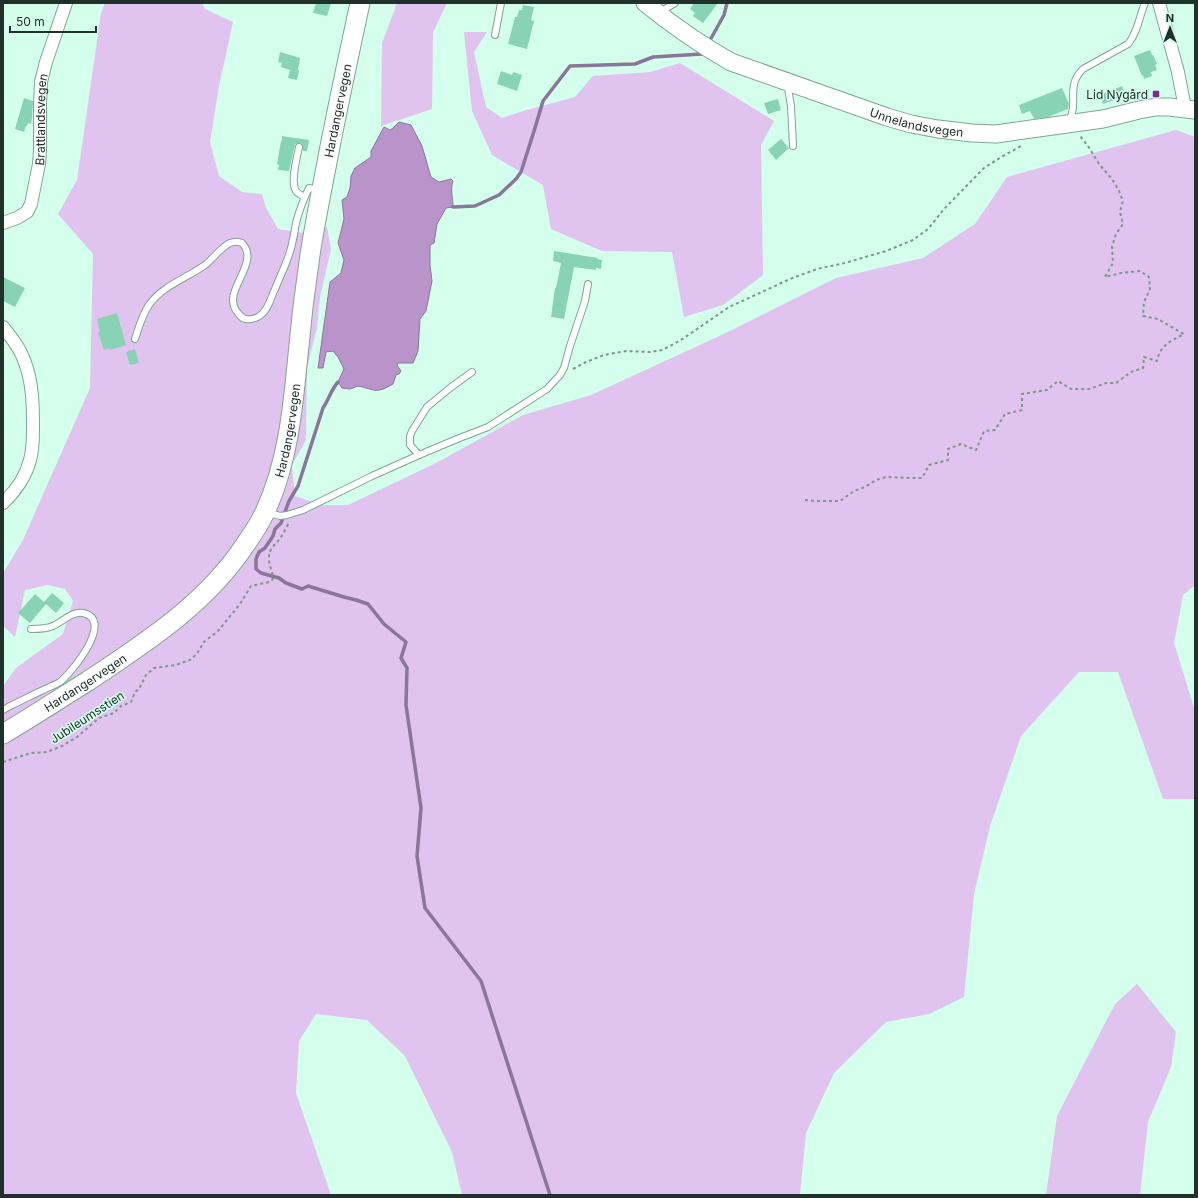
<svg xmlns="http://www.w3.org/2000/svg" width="1198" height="1198" viewBox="0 0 1198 1198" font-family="Inter,sans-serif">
<rect width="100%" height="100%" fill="#d5ffed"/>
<g fill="#e0c3ee">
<polygon points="105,3 202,3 205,9 233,22 219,86 210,142 219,176 242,192 262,194 266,208 278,229 304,233 327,227 331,249 320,297 317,328 307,368 306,440 292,465 295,496 321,505 348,505 434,464 523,415 591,395 728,332 836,278 923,258 975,224 1007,177 1176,130 1195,137 1195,585 1183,595 1174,643 1195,711 1195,799 1163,799 1118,672 1079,672 1021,736 990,826 974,894 964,997 929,1014 886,1022 834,1073 806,1133 800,1195 462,1195 452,1152 405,1056 367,1020 316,1014 299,1041 296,1093 331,1195 3,1195 3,686 16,668 63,634 73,601 65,589 48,585 25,590 15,637 3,626 3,573 22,542 90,388 93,254 58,214 77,180 101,13"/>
<polygon points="396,3 447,3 433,32 432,109 381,126 382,43 395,9"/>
<polygon points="464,32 487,32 474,52 486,107 502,118 523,111 575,97 593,76 650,72 680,63 774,121 761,145 763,275 723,305 684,317 672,252 602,251 551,229 543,185 492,155 472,111"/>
<polygon points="1137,984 1176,1032 1171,1067 1148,1122 1140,1195 1046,1195 1057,1116 1115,1004"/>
</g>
<path fill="#b994cb" stroke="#8b769b" d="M399,122L411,125L422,146L431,177L439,182L451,179L453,181C450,190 453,198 453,207L446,208L437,224L434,243L430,245V265L432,281L426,311L420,319L418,351L413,363H398L397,365L401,371L399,374L396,375L393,384C376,394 376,390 358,386L350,389L342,388L338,382L344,369L338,357L333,351L326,352L323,368H318L330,282L341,273L344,260L338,243L344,219L342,200L347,197L350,188L351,176L355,168L371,157V151L384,127L390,130L393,128Z"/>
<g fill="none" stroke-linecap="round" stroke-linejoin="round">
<g stroke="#8b769b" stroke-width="3.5">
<polyline points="709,42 724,15 727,3"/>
<polyline points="453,207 475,206 499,195 516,179 521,172 535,128 543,101 570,66 635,64 653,57 702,54"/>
<path d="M338,382C331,390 329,399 323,408L298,486L289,501L281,523L275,529L273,536L265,548L259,552L256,559V569L261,573L279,578L286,583L302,589L308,586L344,597L356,600L368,604L384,624L406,642L401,658L407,668L406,705L421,808L417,856L425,908L481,981L550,1195"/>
</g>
</g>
<g fill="#88d3b6">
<polygon points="316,3 331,3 327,16 313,13"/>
<polygon points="694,3 718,3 703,23 693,16 695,13 690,9"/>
<polygon points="523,5 534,7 531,20 534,21 527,49 508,44 515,17 517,17 519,10 522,10"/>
<polygon points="1150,50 1152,55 1153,55 1157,64 1155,65 1157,70 1151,72 1152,76 1144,79 1143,75 1142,76 1134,56"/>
<polygon points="280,52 300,58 298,70 299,71 297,80 288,78 290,70 281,67 282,63 278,62"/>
<polygon points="501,71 512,75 513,72 522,75 517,91 497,84"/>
<polygon points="1122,86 1126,96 1103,104 1100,95"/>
<polygon points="1062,88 1069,104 1068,109 1048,117 1034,119 1030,111 1022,114 1019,105"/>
<polygon points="24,98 33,101 32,118 31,124 28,123 27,126 26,126 24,132 15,129"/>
<polygon points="778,99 781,110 768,114 764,103"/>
<polygon points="282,136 309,140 307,151 303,151 303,146 302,143 298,143 295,144 289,171 278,170 279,165 277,164 281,141 282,141"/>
<polygon points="781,139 789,148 776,160 768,150"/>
<polygon points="554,251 598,258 597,259 602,260 601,269 596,268 596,270 574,267 564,319 551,317 555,288 556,288 561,263 553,261"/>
<polygon points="3,277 25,288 15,307 3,301"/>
<polygon points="117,313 126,345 110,350 109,348 104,350 98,332 100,332 97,319"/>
<polygon points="135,349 139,363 130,365 126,352"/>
<polygon points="52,593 64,603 56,613 46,604 30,623 18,613 35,594 44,602"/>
</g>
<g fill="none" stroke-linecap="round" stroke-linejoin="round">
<defs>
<g id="lane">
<polyline points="660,12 675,3"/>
<polyline points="495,35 501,3"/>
<polyline points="788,84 788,88 791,106 793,146"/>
<path d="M1070,121C1071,117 1072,113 1073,108C1074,92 1070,82 1083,69L1128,44C1138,32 1139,17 1145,3"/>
<path d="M299,147C297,158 290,182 296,191C298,194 302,195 304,197"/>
<path d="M135,339C139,327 142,315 149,305C162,286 187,278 205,265C214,258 220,248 230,243C235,241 238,241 242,243C262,264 219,292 238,313C240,316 242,318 245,319C251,320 258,318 262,314C269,308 271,297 275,289C281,274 289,259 292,244C294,236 295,227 297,219C300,209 304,198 309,188L320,190"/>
<polyline points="419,455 410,445 410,436 412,431 427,407 450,388 472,372"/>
<polyline points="266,512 280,516 287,515 303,510 372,476 419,455 457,439 488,427 547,389 560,375 564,368 570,346 585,301 588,284"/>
<path d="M3,710L10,706C21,701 32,695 43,690C49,687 55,685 60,682C72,672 115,620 83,613C72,611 62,622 53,626C46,629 38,629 31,629"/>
</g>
<g id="street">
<polyline points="1159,3 1178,72 1185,108"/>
<path id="s1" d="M3,223L17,218L27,212L31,204L39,164L40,151V104L41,82L46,62L66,3"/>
<path d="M3,327C11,337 20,348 24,360C33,382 33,406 33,429C33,439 33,450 30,460C26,476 15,492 3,503"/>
</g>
<g id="secondary">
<path id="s2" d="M645,3C672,25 701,45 731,62L887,117L911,124L938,129L972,133L996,134L1103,119L1139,110L1156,107H1169L1195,110"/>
</g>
<g id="primary">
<path id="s3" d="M3,734C32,717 59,699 88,681C145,643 206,604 245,545C252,535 260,523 265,512C288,463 293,407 298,355C301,321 305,288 310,255C315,222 322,189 328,157C338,105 349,54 360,3"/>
</g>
</defs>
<use href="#lane" stroke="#7fa595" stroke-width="8"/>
<use href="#street" stroke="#7fa595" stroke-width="14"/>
<use href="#secondary" stroke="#7fa595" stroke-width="19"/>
<use href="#primary" stroke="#7fa595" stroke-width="21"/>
<g stroke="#7b988c" stroke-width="2" stroke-dasharray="3 3" stroke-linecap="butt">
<polyline points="573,369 586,362 604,355 626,351 650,352 662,350 674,344 684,338 729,307 790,279 817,269 845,263 886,251 913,240 928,229 944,209 984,168 1003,156 1023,145"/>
<path d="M805,500L818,501H840L854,491L865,487L876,480L886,477L911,478H922L929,465L948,460V449L961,444L976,450L984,431L995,430L1005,414L1022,410V394L1047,390L1058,381L1071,389H1089L1106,383H1116L1131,372L1143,368L1144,357L1157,361C1160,345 1171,341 1184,334L1158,319L1143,316L1144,302L1150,289L1149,277L1140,271L1121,273L1105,277L1113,263L1112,247L1116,234L1123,224L1120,212L1123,201L1119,191L1112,179L1099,164L1088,146L1080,136"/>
<path d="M3,762L31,753L47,752L62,746L77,737L99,718L114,713L121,706L131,702L135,692L139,689L146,675L154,668L176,665L192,659L198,652L204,642L218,631L240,604L251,586L269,582L273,579C273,572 269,566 269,559C268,548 276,545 281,537C284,533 286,527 289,523"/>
</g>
<use href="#lane" stroke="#fff" stroke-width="6"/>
<use href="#street" stroke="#fff" stroke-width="12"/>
<use href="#secondary" stroke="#fff" stroke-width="17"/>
<use href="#primary" stroke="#fff" stroke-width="19"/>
</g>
<rect fill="#7a299a" stroke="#d5ffed" stroke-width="1.5" x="1152" y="90" width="8" height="8" rx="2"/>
<g text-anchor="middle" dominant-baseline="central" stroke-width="3" stroke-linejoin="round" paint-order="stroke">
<g font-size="12" fill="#20302a" stroke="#d5ffed" text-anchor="end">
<text x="1148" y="94">Lid Nygård</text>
</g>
<g font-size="12" fill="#20302a" stroke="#d5ffed">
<text stroke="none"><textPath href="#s3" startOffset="757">Hardangervegen</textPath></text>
<text stroke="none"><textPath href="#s1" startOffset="121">Brattlandsvegen</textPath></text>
<text stroke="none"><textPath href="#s2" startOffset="300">Unnelandsvegen</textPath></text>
<text stroke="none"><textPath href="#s3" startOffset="433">Hardangervegen</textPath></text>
<text stroke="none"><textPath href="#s3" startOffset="97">Hardangervegen</textPath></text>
<text transform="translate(87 717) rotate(-33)">Jubileumsstien</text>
</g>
</g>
<rect width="1198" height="1198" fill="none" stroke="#20302a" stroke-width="8"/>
<g transform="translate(1170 28)" stroke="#d5ffed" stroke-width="3" paint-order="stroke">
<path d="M0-3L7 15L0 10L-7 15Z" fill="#20302a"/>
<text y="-6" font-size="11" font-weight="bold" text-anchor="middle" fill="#20302a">N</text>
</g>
<path d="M10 26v6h86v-6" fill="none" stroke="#20302a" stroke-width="2"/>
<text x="16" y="26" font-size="12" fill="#20302a" stroke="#d5ffed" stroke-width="3" paint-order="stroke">50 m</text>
</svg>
